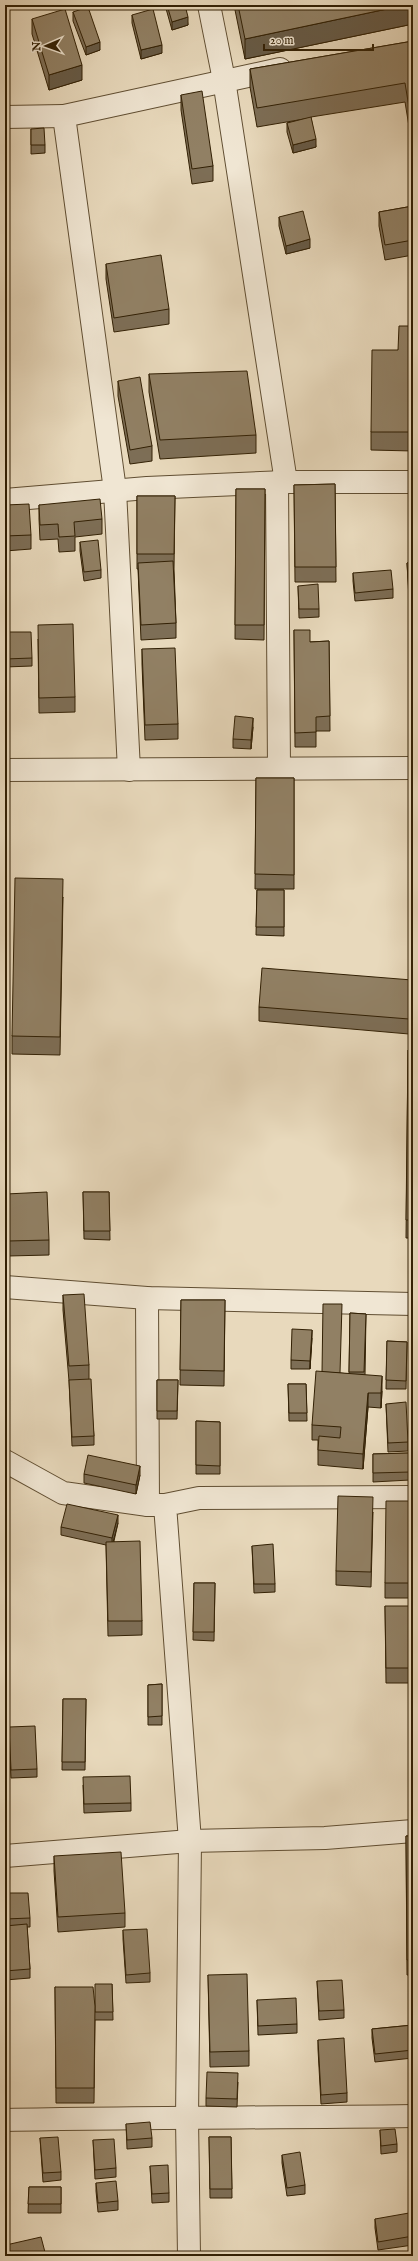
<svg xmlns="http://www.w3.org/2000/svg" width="418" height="2261" viewBox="0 0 418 2261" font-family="'IM FELL English',serif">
<rect width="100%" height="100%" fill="#e8d9bc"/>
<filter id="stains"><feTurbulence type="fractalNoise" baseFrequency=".005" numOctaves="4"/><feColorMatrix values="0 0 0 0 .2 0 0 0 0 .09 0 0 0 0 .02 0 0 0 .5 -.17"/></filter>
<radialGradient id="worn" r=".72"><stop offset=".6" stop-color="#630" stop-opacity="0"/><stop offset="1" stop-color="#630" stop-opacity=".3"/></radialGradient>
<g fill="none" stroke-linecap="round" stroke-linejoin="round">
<defs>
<g id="street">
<polyline points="209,5 224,80 286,482"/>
<polyline points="5,117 64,116"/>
<polyline points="277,482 279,769"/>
<polyline points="5,500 147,488 286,482 413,482"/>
<polyline points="5,770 413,768"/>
<polyline points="129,770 115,490 64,116 280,69"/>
<polyline points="5,1287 147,1298 413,1304"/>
<polyline points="147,1298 148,1505"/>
<polyline points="5,1461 63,1493 148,1505 162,1505"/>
<polyline points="5,1856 190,1841 325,1838 413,1831"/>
<path d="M5,2120C141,2117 277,2118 413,2116"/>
<polyline points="189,2256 187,2118 190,1841 165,1505 199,1498 413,1497"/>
</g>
</defs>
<use href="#street" stroke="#604e32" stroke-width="24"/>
<use href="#street" stroke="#f0e6d3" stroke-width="22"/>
</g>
<g fill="#7d6e56" stroke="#322004">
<polygon points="165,5 185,5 188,25 172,30"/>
<polygon points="234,5 413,5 413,24 245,59"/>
<polygon points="73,12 100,50 86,55 73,21"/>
<polygon points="132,15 162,53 141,59 132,23"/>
<polygon points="32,19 82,80 49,90 32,34"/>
<polygon points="413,41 413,151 405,102 311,117 316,147 293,153 287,132 287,123 310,118 257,127 250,87 250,69"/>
<polygon points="181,95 213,166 213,181 192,184 181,110"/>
<polygon points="31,129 45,145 45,153 31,154"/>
<polygon points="413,206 413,255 385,260 379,226 379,212"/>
<polygon points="279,217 310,248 286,254 279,226"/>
<polygon points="106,264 169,309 169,324 114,332 106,279"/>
<polygon points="413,326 413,451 371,450 371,432 398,350"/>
<polygon points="149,374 256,435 256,453 160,459 149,392"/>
<polygon points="118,381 152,446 152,461 130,464 118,396"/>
<polygon points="335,484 336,582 295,582 294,485"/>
<polygon points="236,489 265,489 264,640 235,639"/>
<polygon points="137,496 175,496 174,569 176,623 176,638 141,640 138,569 137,569"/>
<polygon points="5,505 31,535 31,549 5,551"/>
<polygon points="39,505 102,519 102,534 75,537 75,551 59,552 58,539 40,540 39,519"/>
<polygon points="80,542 101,570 101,578 84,581 80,551"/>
<polygon points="413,562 413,617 410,617 407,563"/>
<polygon points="353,573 393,589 393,598 355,601 353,581"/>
<polygon points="298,586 319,609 319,617 299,618"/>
<polygon points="294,630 310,642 329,641 330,731 316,731 316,747 295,747"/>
<polygon points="5,632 32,658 32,666 5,667"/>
<polygon points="38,639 75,697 75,712 39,713"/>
<polygon points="142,649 178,724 178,739 145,740 142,664"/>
<polygon points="253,727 251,749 233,748 233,739"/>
<polygon points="5,728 6,746 6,755 5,755"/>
<polygon points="256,778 294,778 294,889 255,889"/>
<polygon points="257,890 284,890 284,936 256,935"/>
<polygon points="63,897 60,1055 12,1054 12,1036"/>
<polygon points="412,995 409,1034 259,1021 259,1007"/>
<polygon points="408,1050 413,1050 413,1238 406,1238"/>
<polygon points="83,1192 109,1192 110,1240 84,1239"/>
<polygon points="6,1194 49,1240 49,1255 8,1256"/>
<polygon points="63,1295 89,1365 89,1379 94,1436 94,1445 72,1446 69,1381 63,1310"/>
<polygon points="181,1300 225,1300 224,1386 180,1385"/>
<polygon points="350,1313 366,1314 365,1375 382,1391 381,1408 368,1407 363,1469 318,1465 318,1440 312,1440 312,1425 340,1373 349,1374"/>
<polygon points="312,1338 310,1369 291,1369 291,1360"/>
<polygon points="387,1341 407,1342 406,1389 386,1389"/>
<polygon points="157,1380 178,1380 177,1419 157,1419"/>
<polygon points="288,1384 306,1384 307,1421 289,1421"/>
<polygon points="386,1404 408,1442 408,1451 388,1452"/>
<polygon points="196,1421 220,1422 220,1474 196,1474"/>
<polygon points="409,1453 410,1480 373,1482 373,1454"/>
<polygon points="84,1474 140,1475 136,1494 84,1483"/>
<polygon points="373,1512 371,1587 336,1585 336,1571"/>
<polygon points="118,1523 114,1541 142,1621 142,1635 108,1636 106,1545 61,1535 61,1527"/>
<polygon points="410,1530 413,1530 413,1598 385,1598 385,1583"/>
<polygon points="252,1546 275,1584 275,1592 254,1593"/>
<polygon points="194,1583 215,1583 214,1641 193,1640"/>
<polygon points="385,1606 412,1636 413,1636 413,1683 386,1683"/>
<polygon points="162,1684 162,1725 148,1725 148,1685"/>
<polygon points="63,1699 86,1699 85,1770 62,1770"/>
<polygon points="9,1736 37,1769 37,1777 11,1778"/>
<polygon points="83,1785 131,1803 131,1811 84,1813"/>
<polygon points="406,1836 413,1836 413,1975 407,1975"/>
<polygon points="54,1856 125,1913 125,1927 58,1932 54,1871"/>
<polygon points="5,1893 30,1918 30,1927 27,1927 30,1969 30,1978 5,1980"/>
<polygon points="123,1930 150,1973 150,1982 126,1983 123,1939"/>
<polygon points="208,1975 249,2051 249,2066 210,2067"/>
<polygon points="317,1981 344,2010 344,2018 319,2020"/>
<polygon points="112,1984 113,2020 95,2020 94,2103 56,2103 55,1987 95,2003"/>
<polygon points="257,2000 297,2024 297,2033 258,2035"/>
<polygon points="413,2025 413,2058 375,2062 372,2038 372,2029"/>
<polygon points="318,2040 347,2093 347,2102 321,2104 318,2049"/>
<polygon points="238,2082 237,2107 206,2106 206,2098"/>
<polygon points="126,2124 152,2138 152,2147 127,2149"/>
<polygon points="380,2130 397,2144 397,2152 381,2154"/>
<polygon points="209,2137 231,2137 232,2198 210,2198"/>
<polygon points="40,2138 61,2172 61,2180 43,2182"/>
<polygon points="93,2140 116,2168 116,2177 95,2179"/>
<polygon points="282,2155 305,2185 305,2194 287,2196 282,2163"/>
<polygon points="150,2166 169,2193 169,2202 152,2203"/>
<polygon points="96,2183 118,2201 118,2210 98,2212 96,2191"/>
<polygon points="29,2187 61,2187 61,2213 28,2213"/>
<polygon points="375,2219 413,2236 413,2245 378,2250 375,2228"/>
<polygon points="6,2245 46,2256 6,2256"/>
</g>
<g fill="#665a46" stroke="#322004">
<polygon points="406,5 413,5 413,24 245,59 245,39"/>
<polygon points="188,17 188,25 172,30 172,22"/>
<polygon points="100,42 100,50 86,55 86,47"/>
<polygon points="162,45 162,53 141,59 141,50"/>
<polygon points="82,65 82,80 49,90 49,75"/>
<polygon points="316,139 316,147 293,153 293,145"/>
<polygon points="310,239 310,248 286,254 286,246"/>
<polygon points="253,718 253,727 251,749 251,740"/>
<polygon points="412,980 412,995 409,1034 409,1019"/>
<polygon points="312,1330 312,1338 310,1369 310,1361"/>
<polygon points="382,1376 382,1391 381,1408 381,1393"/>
<polygon points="368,1393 368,1407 363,1469 363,1454"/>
<polygon points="140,1466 140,1475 136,1494 136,1485"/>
<polygon points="118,1515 118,1523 112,1546 112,1538"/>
</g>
<g fill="#918064" stroke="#322004">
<polygon points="167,5 185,5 188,17 172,22"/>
<polygon points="238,5 406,5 245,39"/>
<polygon points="88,7 100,42 86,47 73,12"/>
<polygon points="65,9 82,65 49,75 32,19"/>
<polygon points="153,9 162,45 141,50 132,15"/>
<polygon points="413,41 413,132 405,83 257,108 250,69"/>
<polygon points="202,91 213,166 192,169 181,95"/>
<polygon points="311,117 316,139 293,145 287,123"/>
<polygon points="44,128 45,145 31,145 31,129"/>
<polygon points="413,206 413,240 385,245 379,212"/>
<polygon points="303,211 310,239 286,246 279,217"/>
<polygon points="161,255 169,309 114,318 106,264"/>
<polygon points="399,326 413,326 413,432 371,432 372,350 398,350"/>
<polygon points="247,371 256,435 160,440 149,374"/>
<polygon points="140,377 152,446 130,450 118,381"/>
<polygon points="335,484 336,567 295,567 294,485"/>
<polygon points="236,489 265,489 264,625 235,625"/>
<polygon points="137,496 175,496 174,554 137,554"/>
<polygon points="100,499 102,519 74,522 75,536 59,537 58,524 40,525 39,505"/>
<polygon points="29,504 31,535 5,536 5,505"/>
<polygon points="98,540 101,570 84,572 80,542"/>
<polygon points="173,561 176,623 141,625 138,563"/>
<polygon points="413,562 413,608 410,608 407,563"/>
<polygon points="391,570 393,589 355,593 353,573"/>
<polygon points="318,584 319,609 299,609 298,586"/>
<polygon points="73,624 75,697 39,698 38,625"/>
<polygon points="294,630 310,630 310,642 329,641 330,716 316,717 316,732 295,733"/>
<polygon points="5,632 31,632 32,658 5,659"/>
<polygon points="175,648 178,724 145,725 142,649"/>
<polygon points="235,716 253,718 251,740 233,739"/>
<polygon points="5,728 6,746 5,747"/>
<polygon points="256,778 294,778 294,875 255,874"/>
<polygon points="15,878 63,879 60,1037 12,1036"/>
<polygon points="257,890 284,890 284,927 256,927"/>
<polygon points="262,968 412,980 409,1019 259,1007"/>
<polygon points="408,1050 413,1050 413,1220 406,1220"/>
<polygon points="47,1192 49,1240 8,1241 6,1194"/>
<polygon points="83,1192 109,1192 110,1231 84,1231"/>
<polygon points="84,1294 89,1365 69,1366 63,1295"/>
<polygon points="181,1300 225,1300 224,1371 180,1370"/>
<polygon points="323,1304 342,1304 340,1373 322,1372"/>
<polygon points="350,1313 366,1314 364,1372 349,1372"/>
<polygon points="292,1329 312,1330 310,1361 291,1360"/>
<polygon points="387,1341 407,1342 406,1381 386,1380"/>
<polygon points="316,1371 382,1376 381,1393 368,1393 363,1454 318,1450 319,1436 340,1438 341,1427 312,1425"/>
<polygon points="91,1379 94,1436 72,1437 69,1380"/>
<polygon points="157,1380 178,1380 177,1411 157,1411"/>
<polygon points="288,1384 306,1384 307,1413 289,1413"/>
<polygon points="406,1402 408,1442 388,1443 386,1404"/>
<polygon points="196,1421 220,1422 220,1466 196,1465"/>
<polygon points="409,1453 410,1472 373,1473 373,1454"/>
<polygon points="88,1455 140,1466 136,1485 84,1474"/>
<polygon points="338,1496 373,1497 371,1572 336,1571"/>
<polygon points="386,1501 410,1501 410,1530 413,1530 413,1583 385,1583"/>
<polygon points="67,1504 118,1515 112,1538 61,1527"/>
<polygon points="140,1541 142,1621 108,1621 106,1542"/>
<polygon points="273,1544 275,1584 254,1584 252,1546"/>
<polygon points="194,1583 215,1583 214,1632 193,1632"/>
<polygon points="385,1606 411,1606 412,1636 413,1636 413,1668 386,1668"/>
<polygon points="162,1684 162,1716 148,1717 148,1685"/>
<polygon points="63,1699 86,1699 85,1762 62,1762"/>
<polygon points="35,1726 37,1769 11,1770 9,1727"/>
<polygon points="130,1776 131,1803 84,1804 83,1777"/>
<polygon points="406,1836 413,1836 413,1960 407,1960"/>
<polygon points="121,1852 125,1913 58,1917 54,1856"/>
<polygon points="5,1893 28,1893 30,1918 5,1919"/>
<polygon points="27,1924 30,1969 5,1971 5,1926"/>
<polygon points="147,1929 150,1973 126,1975 123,1930"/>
<polygon points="247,1974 249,2051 210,2052 208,1975"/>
<polygon points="342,1980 344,2010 319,2011 317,1981"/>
<polygon points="95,1984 112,1984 113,2012 95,2012"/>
<polygon points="55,1987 93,1987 95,2006 94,2088 56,2088"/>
<polygon points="296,1998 297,2024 258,2026 257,2000"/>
<polygon points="413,2025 413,2050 375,2054 372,2029"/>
<polygon points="344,2038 347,2093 321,2095 318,2040"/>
<polygon points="207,2072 238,2073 237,2099 206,2098"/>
<polygon points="150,2122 152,2138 127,2140 126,2124"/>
<polygon points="395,2129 397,2144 381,2146 380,2130"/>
<polygon points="58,2137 61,2172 43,2173 40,2138"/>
<polygon points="209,2137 231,2137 232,2189 210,2189"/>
<polygon points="114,2139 116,2168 95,2170 93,2140"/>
<polygon points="300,2152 305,2185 287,2188 282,2155"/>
<polygon points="168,2165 169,2193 152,2194 150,2166"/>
<polygon points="116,2181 118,2201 98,2203 96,2183"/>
<polygon points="29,2187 61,2187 61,2204 28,2204"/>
<polygon points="409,2213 413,2236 378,2242 375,2219"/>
<polygon points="41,2237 46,2256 8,2256 6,2245"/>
<polygon points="151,2254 152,2256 128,2256"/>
</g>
<rect width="418" height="2261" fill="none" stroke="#e8d9bc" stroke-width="20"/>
<rect x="6" y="6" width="406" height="2249" fill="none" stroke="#322004" stroke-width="2"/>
<rect x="10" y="10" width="398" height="2241" fill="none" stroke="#322004"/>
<g transform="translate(46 46) rotate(268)" stroke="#f0e6d3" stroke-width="3" paint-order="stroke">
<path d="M0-3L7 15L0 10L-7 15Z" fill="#322004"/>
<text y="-6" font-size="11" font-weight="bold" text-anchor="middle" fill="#322004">N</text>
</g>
<path d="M264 44v6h109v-6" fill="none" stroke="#322004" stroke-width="2"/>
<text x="270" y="44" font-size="12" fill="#322004" stroke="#f0e6d3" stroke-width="3" paint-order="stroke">20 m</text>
<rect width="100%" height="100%" filter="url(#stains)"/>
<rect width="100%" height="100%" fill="url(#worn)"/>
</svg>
